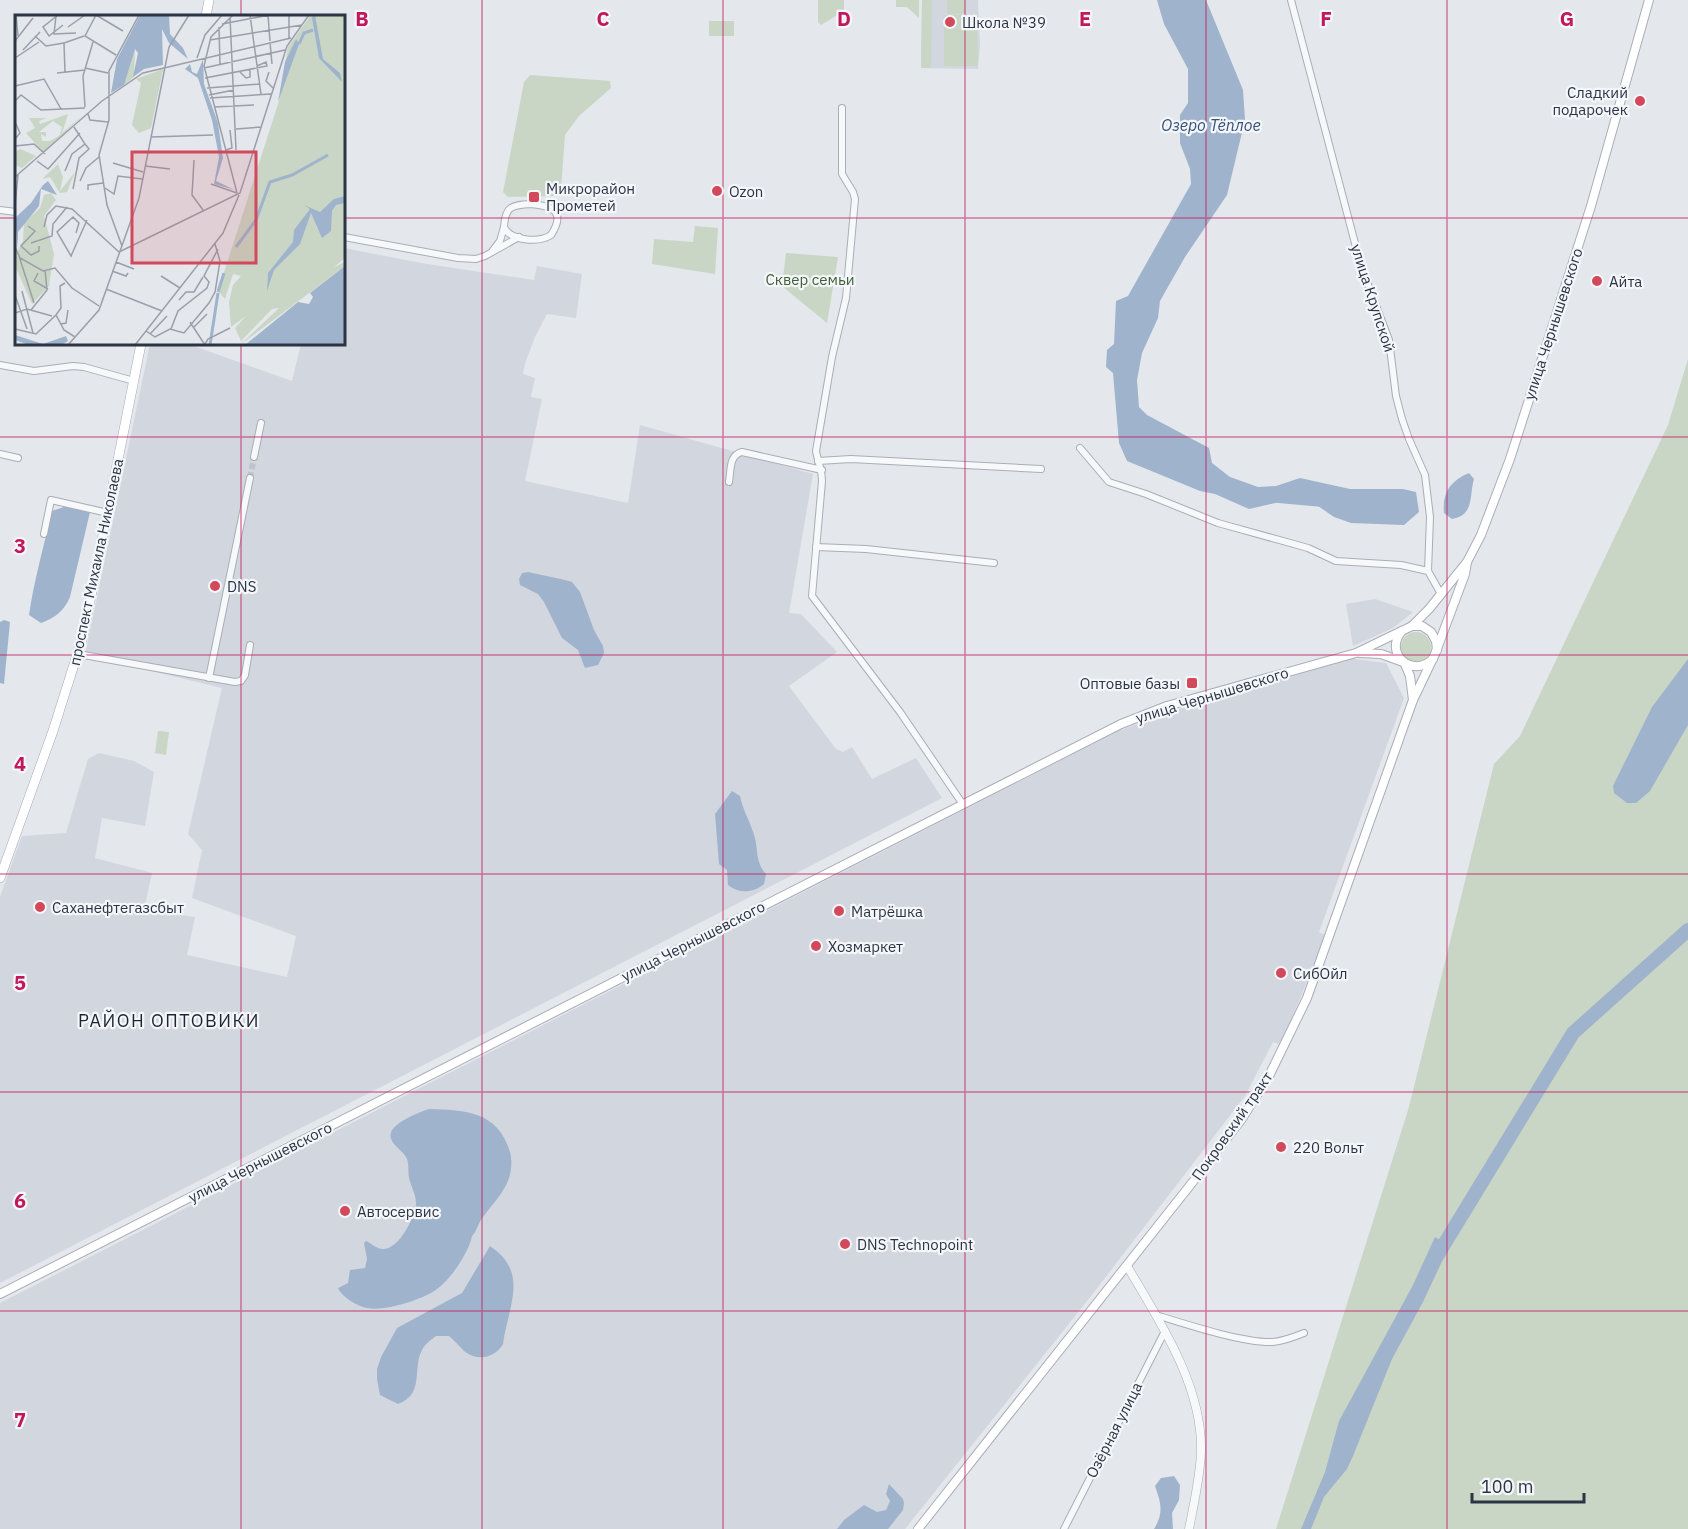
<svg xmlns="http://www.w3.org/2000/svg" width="1688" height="1529" viewBox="0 0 1688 1529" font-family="'IBM Plex Sans',sans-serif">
<rect width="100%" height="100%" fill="#e4e7ec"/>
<g fill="#d2d6de">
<polygon points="922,0 978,0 980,44 978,69 921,68"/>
<polygon points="344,248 421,263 534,280 537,266 582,274 576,318 547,314 535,337 525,363 523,374 535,378 531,397 542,399 525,481 628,503 640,425 813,474 789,613 801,614 837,652 789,686 836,749 843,752 852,747 872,779 916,758 942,798 0,1283 0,897 22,836 66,833 88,759 99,753 134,761 154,772 145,826 102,818 95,858 152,873 144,910 195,917 187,955 287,977 296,936 192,898 202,850 188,834 222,688 85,655 150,344 188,344 292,381 301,344 344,344"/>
<polygon points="1375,599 1413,612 1393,628 1353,646 1346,604"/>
<polygon points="1347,658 1386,663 1404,698 1319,932 1325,935 1319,952 1287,1030 1279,1044 1273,1042 1245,1096 1091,1296 905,1529 0,1529 0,1303 1118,731 1190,705"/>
</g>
<g fill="#c9d6c5">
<polygon points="818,0 844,0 844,11 821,25 818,22"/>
<polygon points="896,0 919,0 919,18 907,7 896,7"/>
<polygon points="922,0 932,0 931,68 921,68"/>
<rect x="947" y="0" width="18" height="14"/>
<polygon points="944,15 977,15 978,66 944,66"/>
<rect x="709" y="21" width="25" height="15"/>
<polygon points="530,75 610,81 611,88 579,116 565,135 561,189 553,196 508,197 503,192 524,82"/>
<polygon points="695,226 718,228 715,274 652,264 654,239 693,242"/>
<polygon points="786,253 838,257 827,323 782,286"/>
<polygon points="1688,359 1688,1529 1276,1529 1409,1107 1494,764 1520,736 1668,425"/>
<circle cx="1416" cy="647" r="15"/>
<polygon points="158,731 169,732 166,755 155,753"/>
</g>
<g fill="#9fb4cc">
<polygon points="1157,0 1206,0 1243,90 1245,120 1227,195 1185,257 1160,301 1158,318 1142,353 1137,380 1139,407 1147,415 1209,448 1212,463 1230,477 1258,487 1276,486 1300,478 1350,489 1403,489 1416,492 1419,512 1404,525 1351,523 1334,517 1308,499 1293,499 1249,509 1215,494 1200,491 1127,461 1119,443 1113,373 1106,367 1107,350 1114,344 1116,301 1128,296 1191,184 1190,169 1180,143 1180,115 1188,103 1188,69 1164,24"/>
<path d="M1469,473L1474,479C1469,495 1475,515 1452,519L1444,513C1442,493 1450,481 1469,473Z"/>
<path d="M70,505L90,512L70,597C64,611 55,618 41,623L29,615C34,580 44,546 52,511Z"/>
<polygon points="528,572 565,580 572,582 580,592 594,630 603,646 604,653 598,665 585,668 578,650 562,638 544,602 538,594 520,585 519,579 522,573"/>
<polygon points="4,620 10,622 4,684 0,683 0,622"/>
<polygon points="1688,659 1688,725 1650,791 1636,803 1627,803 1614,793 1613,786 1652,707"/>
<path d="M732,791L740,796C743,811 751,823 755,838C758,851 756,864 766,874L764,884C753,893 739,894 728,885L727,870L719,864L715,814Z"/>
<path d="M429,1109C465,1110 498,1111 510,1152C513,1163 511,1177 505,1187C499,1198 490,1207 483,1217C478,1223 477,1231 472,1236C469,1252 451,1279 437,1289C425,1299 383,1312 367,1308C357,1306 342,1297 338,1288L348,1283L350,1270L365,1268L367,1259L364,1243L366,1241C371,1243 373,1246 378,1248C396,1256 415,1218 416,1204C416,1194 411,1187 409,1178C408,1172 409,1165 407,1159C404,1150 388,1144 391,1133C393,1123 419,1112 429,1109Z"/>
<polygon points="1435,1237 1448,1244 1445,1255 1423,1302 1392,1359 1353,1456 1347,1469 1324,1497 1311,1529 1301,1529 1325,1472 1339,1421 1413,1285"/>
<path d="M490,1246C530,1273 508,1306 503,1344C495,1358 477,1362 464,1351C459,1346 455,1341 449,1336H436C431,1340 425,1344 422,1350C412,1369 425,1394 398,1404L380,1395L377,1379V1369L381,1357L397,1328L462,1293Z"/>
<path d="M1174,1476L1180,1485L1179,1500L1172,1513L1173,1529H1154C1164,1513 1161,1503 1155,1486L1161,1478Z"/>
<polygon points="889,1484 903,1499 904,1503 903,1510 888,1529 837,1529 844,1520 864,1505 877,1512 886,1510 890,1501 886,1494"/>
</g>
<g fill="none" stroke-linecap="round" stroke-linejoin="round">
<polyline stroke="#9fb4cc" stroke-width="8" points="1279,499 1323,503"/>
<polyline stroke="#9fb4cc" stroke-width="14" points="1437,1256 1573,1033 1688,930"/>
<polyline stroke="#bfc3cb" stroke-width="6" stroke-dasharray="6 3" stroke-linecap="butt" points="250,478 254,457"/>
<defs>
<g id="minor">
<polyline points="1291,0 1361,266 1389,340 1396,396 1402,419 1409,439 1425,475 1430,517 1428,571 1441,594"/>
<path d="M842,108V174L853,192L855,199L846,298L832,357L816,451C818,462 822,470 822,481L812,596L900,712L962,803"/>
<path d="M531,204C553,206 566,212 551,235C539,243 510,241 504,227C505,206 512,205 531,204Z"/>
<polyline points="0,210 16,212"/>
<polyline points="344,237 458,258 476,259 485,256 519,237"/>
<polyline points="493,250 500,241 504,227"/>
<polyline points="0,365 34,371 73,366 84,367 134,381"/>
<polyline points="1080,448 1109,482 1146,494 1218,523 1308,548 1336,561 1401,565 1428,571"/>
<polyline points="0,454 18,458"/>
<polyline points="254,457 261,423"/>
<polyline points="818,461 851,459 1041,469"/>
<path d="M729,482C731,470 729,455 742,452L822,470"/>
<polyline points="44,534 51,500 108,513"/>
<polyline points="816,547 866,549 994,563"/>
<polyline points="78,654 235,682 241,681 245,675 250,645"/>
<polyline points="209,678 250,478"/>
<path d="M1156,1315C1185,1324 1243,1343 1273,1342C1284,1341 1294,1337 1304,1333"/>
<polyline points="1064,1529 1165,1331"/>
</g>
<path id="tertiary" d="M1127,1266C1159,1320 1203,1386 1201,1452C1200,1478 1194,1503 1189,1529"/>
<g id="secondary">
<polyline points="1412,626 1429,609 1467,562 1481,535 1510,459 1591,206 1649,0"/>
<path d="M1402,631C1383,653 1412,679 1433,659"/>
<polyline points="1360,653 1381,654 1403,662"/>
<polyline points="1405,664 1410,676 1413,700"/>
<polyline points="0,1294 1121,724 1167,706 1356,653 1412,626 1422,626 1431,632 1436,641 1437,650"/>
<polyline points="918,1529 1199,1174 1241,1120 1269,1076 1307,998 1413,700 1435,654 1465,574 1467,562"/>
</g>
<g id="primary">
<polyline points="206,16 209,0"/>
<polyline points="0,878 53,731 83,636 141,344"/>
</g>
</defs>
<use href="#minor" stroke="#a9aeb7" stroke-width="8"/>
<use href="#tertiary" stroke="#a9aeb7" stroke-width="9"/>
<use href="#secondary" stroke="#a9aeb7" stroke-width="10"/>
<use href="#primary" stroke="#a3abb8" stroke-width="10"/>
<use href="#minor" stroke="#f7f8fa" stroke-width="6"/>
<use href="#tertiary" stroke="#f7f8fa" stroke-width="8"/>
<use href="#secondary" stroke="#fff" stroke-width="8"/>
<use href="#primary" stroke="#fff" stroke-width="9"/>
</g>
<path fill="none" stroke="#c2185b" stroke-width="1.5" stroke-opacity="0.55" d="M241,0V16M482,0V1529M723,0V1529M965,0V1529M1206,0V1529M1447,0V1529M0,218H16M344,218H1688M241,344V1529M0,437H1688M0,655H1688M0,874H1688M0,1092H1688M0,1311H1688"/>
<g fill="#d1495b" stroke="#f4f6f9" stroke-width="2">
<circle cx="950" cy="22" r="6"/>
<circle cx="1640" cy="101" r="6"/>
<circle cx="717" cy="191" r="6"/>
<rect x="528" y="191" width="12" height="12" rx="3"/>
<circle cx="1597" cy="281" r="6"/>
<circle cx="215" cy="586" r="6"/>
<rect x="1186" y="677" width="12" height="12" rx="3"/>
<circle cx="40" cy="907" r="6"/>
<circle cx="839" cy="911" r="6"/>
<circle cx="816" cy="946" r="6"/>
<circle cx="1281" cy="973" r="6"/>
<circle cx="1281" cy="1147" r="6"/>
<circle cx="345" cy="1211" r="6"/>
<circle cx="845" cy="1244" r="6"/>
</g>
<g text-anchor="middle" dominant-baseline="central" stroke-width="4.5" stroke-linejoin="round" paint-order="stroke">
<g font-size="15" fill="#2b3445" stroke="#f4f6f9" text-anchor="start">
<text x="962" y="22">Школа №39</text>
<text x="1628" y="92" text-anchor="end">Сладкий<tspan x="1628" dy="17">подарочек</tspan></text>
<text x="546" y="188">Микрорайон<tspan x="546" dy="17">Прометей</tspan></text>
<text x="729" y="191">Ozon</text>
<text x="1609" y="281">Айта</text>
<text x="227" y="586">DNS</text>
<text x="1180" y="683" text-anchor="end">Оптовые базы</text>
<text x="52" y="907">Саханефтегазсбыт</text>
<text x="851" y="911">Матрёшка</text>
<text x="828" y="946">Хозмаркет</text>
<text x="1293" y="973">СибОйл</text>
<text x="1293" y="1147">220 Вольт</text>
<text x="357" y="1211">Автосервис</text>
<text x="857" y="1244">DNS Technopoint</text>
</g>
<g font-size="15" fill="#3f6138" stroke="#f4f6f9">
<text x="810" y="279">Сквер семьи</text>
</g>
<g font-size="15" fill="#2b3445" stroke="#f4f6f9">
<text transform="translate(1373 298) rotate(72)">улица Крупской</text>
<text transform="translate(1553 324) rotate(-72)">улица Чернышевского</text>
<text transform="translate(96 562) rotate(-78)">проспект Михаила Николаева</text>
<text transform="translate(1212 695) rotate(-17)">улица Чернышевского</text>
<text transform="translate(693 941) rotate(-27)">улица Чернышевского</text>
<text transform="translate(1232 1126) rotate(-55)">Покровский тракт</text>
<text transform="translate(260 1162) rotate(-27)">улица Чернышевского</text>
<text transform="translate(1114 1430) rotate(-63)">Озёрная улица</text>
</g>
<g font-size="16" font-style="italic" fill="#34527a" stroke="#f4f6f9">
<text x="1211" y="125">Озеро Тёплое</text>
</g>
<g font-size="18" letter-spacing="1.5" fill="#1d2536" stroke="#f4f6f9">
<text x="169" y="1020">РАЙОН ОПТОВИКИ</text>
</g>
</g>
<g transform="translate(15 15)">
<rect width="330" height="330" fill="#e4e7ec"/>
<path d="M296,0H330V243L319,252L330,247V251L225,330L264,293L257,294L226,326L220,313L231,301L216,312L214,287L218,270L226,261L218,259L210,284L203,276L264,86L273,32ZM120,34L119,62L109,70L110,56ZM148,54L136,113L124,118L117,110L126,68L121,64ZM53,99L47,118L67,101L29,138L11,118L20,113L14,103H32L24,106L25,109ZM38,106L47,112L45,120L35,126H27L26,119L31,122V117H24ZM5,134L21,141L7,153L0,150V137ZM43,149L48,162L45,176L60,157L52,177L45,178L35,162L27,164ZM36,178L41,185L29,201L39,239L34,271L17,289L0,251V240L8,226L9,208L25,193L29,180Z" fill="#c9d6c5" fill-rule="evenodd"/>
<path d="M125,0H154L155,19L168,33L173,44L154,28L147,14L148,50L129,54L118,62L123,38L120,34L109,70L96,78L102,44ZM300,0L308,44L325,58L327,67L304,43L297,3L291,8ZM281,24L284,29L263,87L270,47ZM188,44L189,69L203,108L208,143L201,166L220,175L199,169L204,142L197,105L183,63L170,54L175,49L177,57L182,59ZM33,166L42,180L26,174L24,191L3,217V233L0,203L16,188L28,170ZM330,181V188L321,190L317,196L316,216L307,223L296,198L285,229L259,255L252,276L253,258L278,227L279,215L295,194L289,190L305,197L319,184ZM330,251V330H230L283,287L294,289L298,282L295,278ZM0,320L28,329L51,321L53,326L46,330H14L0,325Z" fill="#9fb4cc"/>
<path fill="none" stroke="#9fb4cc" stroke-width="3" d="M284,29L289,18L298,15M221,232L241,205L255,167L277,160L313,140M203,277L209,258M195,330L203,278"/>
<path fill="none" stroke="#9a9fa9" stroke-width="1.5" d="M1,0L3,21M43,0L28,12L34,21L48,10M81,0L108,16M81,0L70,21L101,40M218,0L196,22L189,51L222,178M235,0L246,79M253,0L255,26M274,0V23M41,1L39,19L61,18M215,2L221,135M207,9L254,0M53,12L70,0M204,12L205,49M20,21L31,31L49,28M195,25L287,10M0,26L18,3M255,27L257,49M8,35L25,17M0,43L24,27M182,43L190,20L207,0M70,53L93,58M189,53L270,35M50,57L49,28L69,21M225,57L231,63L235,62V55M254,57L251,66L258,73M42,58L70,55M190,63L252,51L251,47L242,51M0,71L29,64L46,94M192,73L244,69M194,80L219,75M195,83L256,79M0,86L6,80L26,95L70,93M70,92L68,61L78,27M199,92L239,90M73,99L75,105L93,107M0,107L5,118L0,124M221,114L246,112M136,122L198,120M0,131L19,129L30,139M211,135L217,133L215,115M179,145L177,180L188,195M22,146L33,154L65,118M98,148L128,157M130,151L155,154M50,156L57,139L70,129L59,112M0,162L87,86L128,58L276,23M65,166L71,153L84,142M196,169L222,178M90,173L99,179L103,161L127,164M58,174L64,143L74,134L70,129M73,175V170L88,168M0,190L3,160M13,211L20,216L6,231L16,240L24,236V231M29,212L32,200L41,191L57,194L104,237M61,218L64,208L58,202L42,217L56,241L72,205M16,228L37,221L38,209L52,192M107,231L92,190L84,140L94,105V56L124,0M0,232L5,243L28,256L40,253L57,273L84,291M104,237L225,178L272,31L294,0M4,241L19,288M101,247L119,254M97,256L111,261L113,258M23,258L19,266L33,274M146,261L165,273M91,274L147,296M7,276L18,318M0,280L12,314M164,285L171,277H179L188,262M16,295L32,275L30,255M0,298L12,294L37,301M41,300L46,293L45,271L50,268M175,307L190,330M46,309L51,308L53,295M179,312L192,299M0,314L21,319L41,300L49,315L60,322M156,314L163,296L192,273L194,267L189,261L203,234M131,316L140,322L155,314L169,318L194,288L200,277L205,246L200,229M135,319L152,301M190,329L193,324L215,313M53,330L84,295L124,183L154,32L174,0M120,330L208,218L224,180"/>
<path fill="#d1495b" fill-opacity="0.15" stroke="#d1495b" stroke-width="3" d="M117,137H241V248H117Z"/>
<rect width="330" height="330" fill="none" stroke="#2b3445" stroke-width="3"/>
</g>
<g font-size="20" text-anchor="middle" font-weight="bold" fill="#c2185b" stroke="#f4f6f9" stroke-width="4.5" stroke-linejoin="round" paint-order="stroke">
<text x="362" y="26">B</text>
<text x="603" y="26">C</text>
<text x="844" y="26">D</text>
<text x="1085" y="26">E</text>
<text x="1326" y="26">F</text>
<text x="1567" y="26">G</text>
<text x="20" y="553">3</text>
<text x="20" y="771">4</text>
<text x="20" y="990">5</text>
<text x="20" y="1208">6</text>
<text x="20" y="1427">7</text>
</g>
<path d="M1472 1493v9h112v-9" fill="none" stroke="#2b3445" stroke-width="3"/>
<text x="1481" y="1493" font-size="18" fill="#2b3445" stroke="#f4f6f9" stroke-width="4.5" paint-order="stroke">100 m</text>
</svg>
